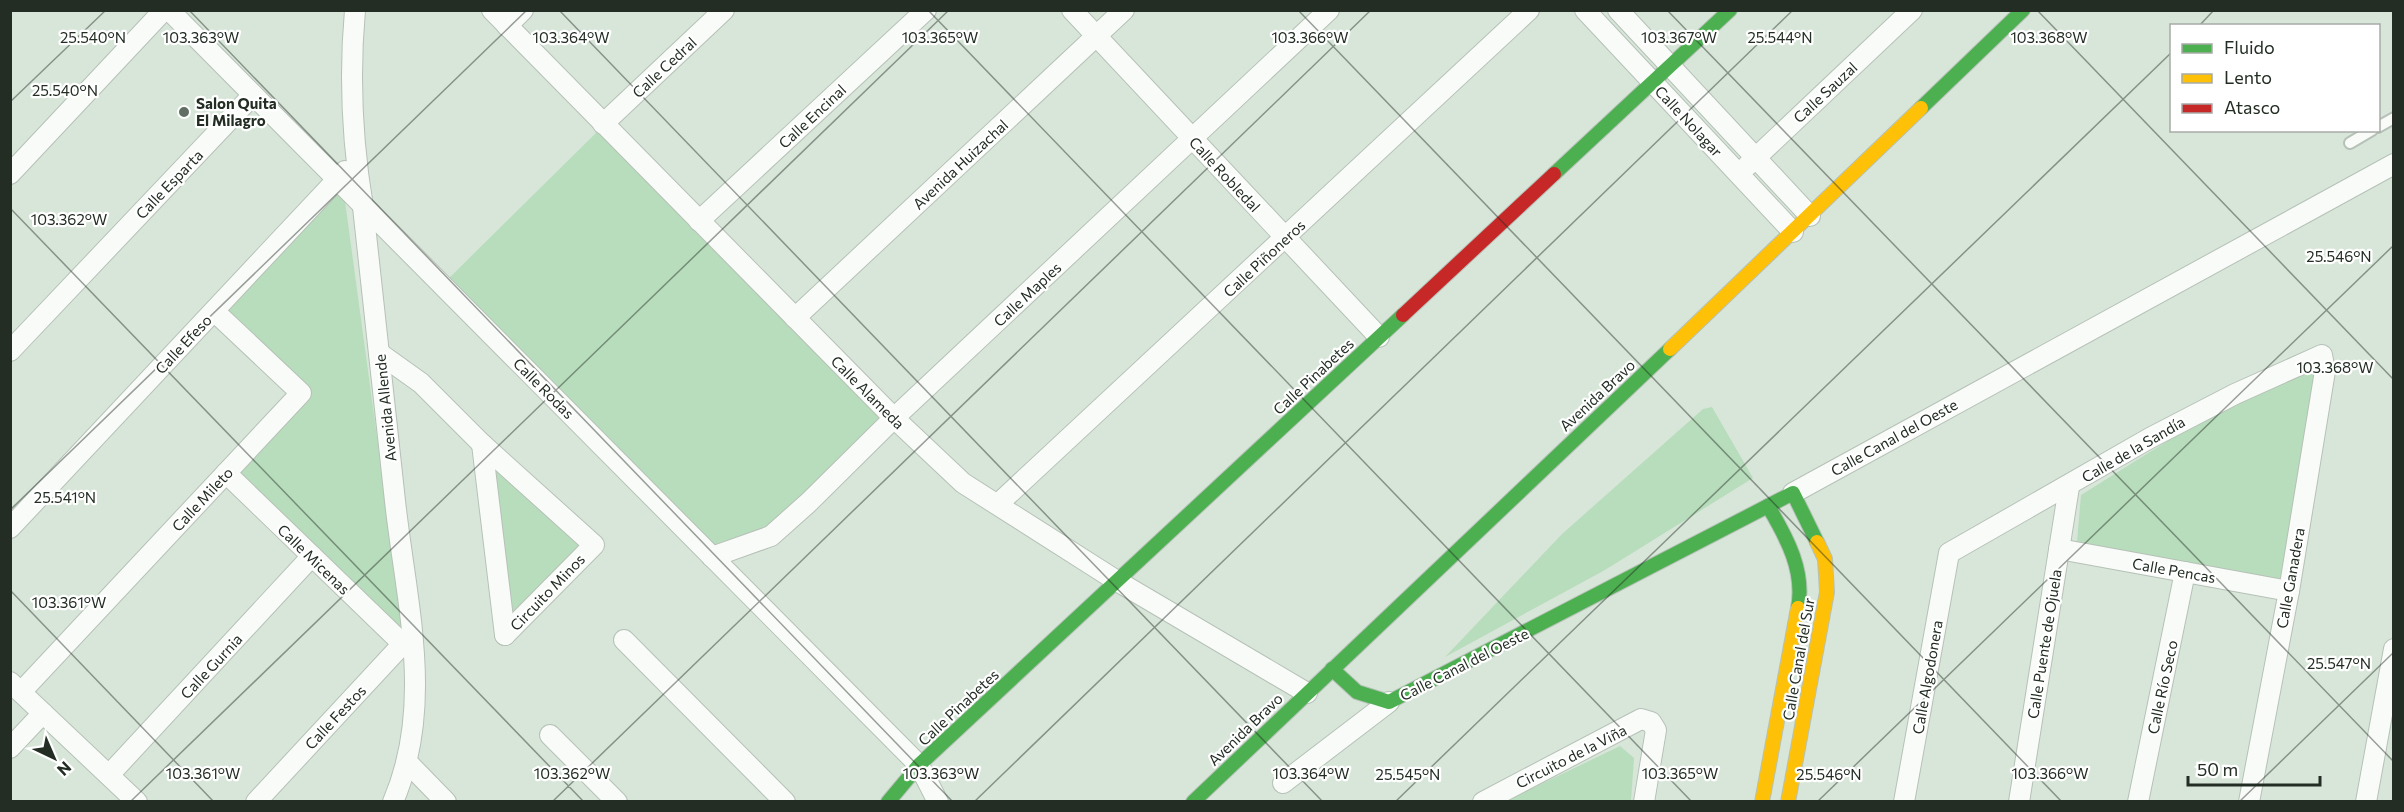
<svg xmlns="http://www.w3.org/2000/svg" width="2404" height="812" viewBox="0 0 2404 812" font-family="Commissioner,sans-serif">
<rect width="100%" height="100%" fill="#d8e6d9"/>
<g fill="#b8ddbc">
<polygon points="603,126 891,418 770,533 713,554 443,284"/>
<polygon points="337,186 345,201 403,629 222,473 300,384 222,308"/>
<polygon points="2315,365 2318,387 2287,586 2077,542 2081,495 2193,425"/>
<polygon points="1712,407 1753,478 1605,570 1445,657 1562,534 1703,409"/>
<polygon points="484,448 590,544 507,631"/>
<polygon points="1620,746 1634,758 1631,801 1504,802"/>
</g>
<g fill="none" stroke-linecap="round" stroke-linejoin="round">
<defs>
<g id="lane">
<polyline points="2378,127 2394,118"/>
<polyline points="2350,143 2372,130"/>
</g>
<g id="street">
<polyline points="169,10 919,765 938,802"/>
<path d="M355,10C349,76 352,141 363,207C374,305 384,403 395,501C406,602 435,704 393,802"/>
<polyline points="492,10 894,418 963,483 1117,581 1307,693"/>
<polyline points="1072,10 1379,337"/>
<polyline points="1585,10 1793,232"/>
<polyline points="1618,10 1810,216"/>
<polyline points="507,26 523,10"/>
<polyline points="603,124 724,10"/>
<polyline points="1747,166 1912,10"/>
<polyline points="10,174 164,10"/>
<polyline points="699,221 926,10"/>
<polyline points="795,318 1124,10"/>
<polyline points="10,351 253,95"/>
<polyline points="379,353 421,383 482,444 594,545 505,635"/>
<polyline points="482,444 505,635"/>
<polyline points="226,473 403,644"/>
<polyline points="1793,493 2394,164"/>
<polyline points="998,504 1529,10"/>
<polyline points="10,528 345,171"/>
<polyline points="2059,549 2289,591"/>
<polyline points="712,557 771,536 808,503 894,418 1329,10"/>
<polyline points="624,640 785,802"/>
<polyline points="10,682 137,802"/>
<polyline points="21,692 301,393 214,311"/>
<polyline points="550,735 617,802"/>
<polyline points="10,748 43,713"/>
<polyline points="407,762 446,802"/>
<polyline points="109,775 312,556"/>
<polyline points="1283,783 1389,702"/>
<polyline points="256,802 411,635"/>
<polyline points="1483,802 1641,719 1651,722 1656,730 1644,802"/>
<polyline points="1904,802 1949,553 2150,438 2235,394 2322,355 2325,371 2289,591 2249,802"/>
<polyline points="2019,802 2069,487"/>
<polyline points="2138,802 2185,572"/>
<polyline points="2366,802 2394,649"/>
</g>
<g id="fast">
<polyline points="1921,108 2023,10"/>
<polyline points="1554,174 1730,10"/>
<path d="M1768,506C1787,538 1805,571 1798,608"/>
<polyline points="1332,669 1357,692 1389,702 1793,493 1817,542"/>
<polyline points="888,802 919,765 1403,315"/>
<polyline points="1193,802 1670,349"/>
</g>
<g id="slow">
<polyline points="1670,349 1921,108"/>
<polyline points="1762,802 1798,608"/>
<polyline points="1788,802 1827,592 1825,559 1817,542"/>
</g>
<polyline id="jam" points="1403,315 1554,174"/>
</defs>
<use href="#lane" stroke="#b6c1b7" stroke-width="14"/>
<use href="#street" stroke="#b6c1b7" stroke-width="22"/>
<use href="#fast" stroke="#b6c1b7" stroke-width="16"/>
<use href="#slow" stroke="#b6c1b7" stroke-width="16"/>
<use href="#jam" stroke="#b6c1b7" stroke-width="16"/>
<use href="#lane" stroke="#f9fbf9" stroke-width="10"/>
<use href="#street" stroke="#f9fbf9" stroke-width="20"/>
<use href="#fast" stroke="#4caf50" stroke-width="14"/>
<use href="#slow" stroke="#ffc107" stroke-width="14"/>
<use href="#jam" stroke="#c62828" stroke-width="14"/>
</g>
<path fill="none" stroke="#232d24" stroke-width="1.5" stroke-opacity="0.45" d="M189,10L953,802M559,10L1323,802M928,10L1692,802M1298,10L2062,802M1667,10L2394,762M2037,10L2394,380M2199,26L2214,10M10,102L106,10M10,208L584,802M10,510L527,10M10,590L214,802M130,802L949,10M552,802L1371,10M974,802L1793,10M1395,802L2172,52M1817,802L2394,245M2239,802L2394,652"/>
<circle fill="#626e63" stroke="#fff" stroke-width="2" cx="184" cy="112" r="6"/>
<g text-anchor="middle" dominant-baseline="central" stroke-width="4.5" stroke-linejoin="round" paint-order="stroke">
<g font-size="15" fill="#232d24" stroke="#fff">
<text transform="translate(664 67) rotate(-43)">Calle Cedral</text>
<text transform="translate(1825 92) rotate(-43)">Calle Sauzal</text>
<text transform="translate(812 116) rotate(-43)">Calle Encinal</text>
<text transform="translate(1689 121) rotate(47)">Calle Nolagar</text>
<text transform="translate(960 164) rotate(-43)">Avenida Huizachal</text>
<text transform="translate(1225 174) rotate(47)">Calle Robledal</text>
<text transform="translate(169 184) rotate(-46)">Calle Esparta</text>
<text transform="translate(1264 258) rotate(-43)">Calle Piñoneros</text>
<text transform="translate(1027 294) rotate(-43)">Calle Maples</text>
<text transform="translate(183 344) rotate(-47)">Calle Efeso</text>
<text transform="translate(1313 376) rotate(-43)">Calle Pinabetes</text>
<text transform="translate(544 388) rotate(45)">Calle Rodas</text>
<text transform="translate(868 392) rotate(45)">Calle Alameda</text>
<text transform="translate(1597 395) rotate(-43)">Avenida Bravo</text>
<text transform="translate(385 408) rotate(-96)">Avenida Allende</text>
<text transform="translate(1894 437) rotate(-29)">Calle Canal del Oeste</text>
<text transform="translate(2133 449) rotate(-30)">Calle de la Sandía</text>
<text transform="translate(202 499) rotate(-47)">Calle Mileto</text>
<text transform="translate(314 559) rotate(44)">Calle Micenas</text>
<text transform="translate(2174 570) rotate(10)">Calle Pencas</text>
<text transform="translate(2290 578) rotate(-80)">Calle Ganadera</text>
<text transform="translate(547 592) rotate(-46)">Circuito Minos</text>
<text transform="translate(2044 644) rotate(-81)">Calle Puente de Ojuela</text>
<text transform="translate(1798 659) rotate(-80)">Calle Canal del Sur</text>
<text transform="translate(1464 664) rotate(-27)">Calle Canal del Oeste</text>
<text transform="translate(211 666) rotate(-47)">Calle Gurnia</text>
<text transform="translate(1927 677) rotate(-80)">Calle Algodonera</text>
<text transform="translate(2162 687) rotate(-78)">Calle Río Seco</text>
<text transform="translate(958 707) rotate(-43)">Calle Pinabetes</text>
<text transform="translate(335 717) rotate(-47)">Calle Festos</text>
<text transform="translate(1245 729) rotate(-44)">Avenida Bravo</text>
<text transform="translate(1571 756) rotate(-27)">Circuito de la Viña</text>
</g>
<g font-size="15" font-weight="bold" fill="#232d24" stroke="#fff" text-anchor="start">
<text x="196" y="103">Salon Quita<tspan x="196" dy="17">El Milagro</tspan></text>
</g>
</g>
<g font-size="15" text-anchor="middle" fill="#232d24" stroke="#fff" stroke-width="4.5" stroke-linejoin="round" paint-order="stroke">
<text x="93" y="43">25.540°N</text>
<text x="1780" y="43">25.544°N</text>
<text x="201" y="43">103.363°W</text>
<text x="571" y="43">103.364°W</text>
<text x="940" y="43">103.365°W</text>
<text x="1310" y="43">103.366°W</text>
<text x="1679" y="43">103.367°W</text>
<text x="2049" y="43">103.368°W</text>
<text x="65" y="96">25.540°N</text>
<text x="69" y="225">103.362°W</text>
<text x="2339" y="262">25.546°N</text>
<text x="2335" y="373">103.368°W</text>
<text x="65" y="503">25.541°N</text>
<text x="69" y="608">103.361°W</text>
<text x="2339" y="669">25.547°N</text>
<text x="203" y="779">103.361°W</text>
<text x="572" y="779">103.362°W</text>
<text x="941" y="779">103.363°W</text>
<text x="1311" y="779">103.364°W</text>
<text x="1680" y="779">103.365°W</text>
<text x="2050" y="779">103.366°W</text>
<text x="1408" y="780">25.545°N</text>
<text x="1829" y="780">25.546°N</text>
</g>
<rect width="2404" height="812" fill="none" stroke="#232d24" stroke-width="24"/>
<rect x="2170" y="24" width="210" height="108" fill="#ffffff" stroke="#a7aba7" stroke-width="1.5"/>
<rect x="2182" y="44" width="30" height="9" fill="#4caf50" stroke="#a7aba7" stroke-width="1.5"/>
<text x="2224" y="54" font-size="18" fill="#232d24">Fluido</text>
<rect x="2182" y="74" width="30" height="9" fill="#ffc107" stroke="#a7aba7" stroke-width="1.5"/>
<text x="2224" y="84" font-size="18" fill="#232d24">Lento</text>
<rect x="2182" y="104" width="30" height="9" fill="#c62828" stroke="#a7aba7" stroke-width="1.5"/>
<text x="2224" y="114" font-size="18" fill="#232d24">Atasco</text>
<g transform="translate(54 758) rotate(136)" stroke="#ffffff" stroke-width="4.5" paint-order="stroke">
<path d="M0-4.5L10 22L0 15L-10 22Z" fill="#232d24"/>
<text y="-9" font-size="16" font-weight="bold" text-anchor="middle" fill="#232d24">N</text>
</g>
<path d="M2188 776v9h132v-9" fill="none" stroke="#232d24" stroke-width="3"/>
<text x="2197" y="776" font-size="18" fill="#232d24" stroke="#ffffff" stroke-width="4.5" paint-order="stroke">50 m</text>
</svg>
